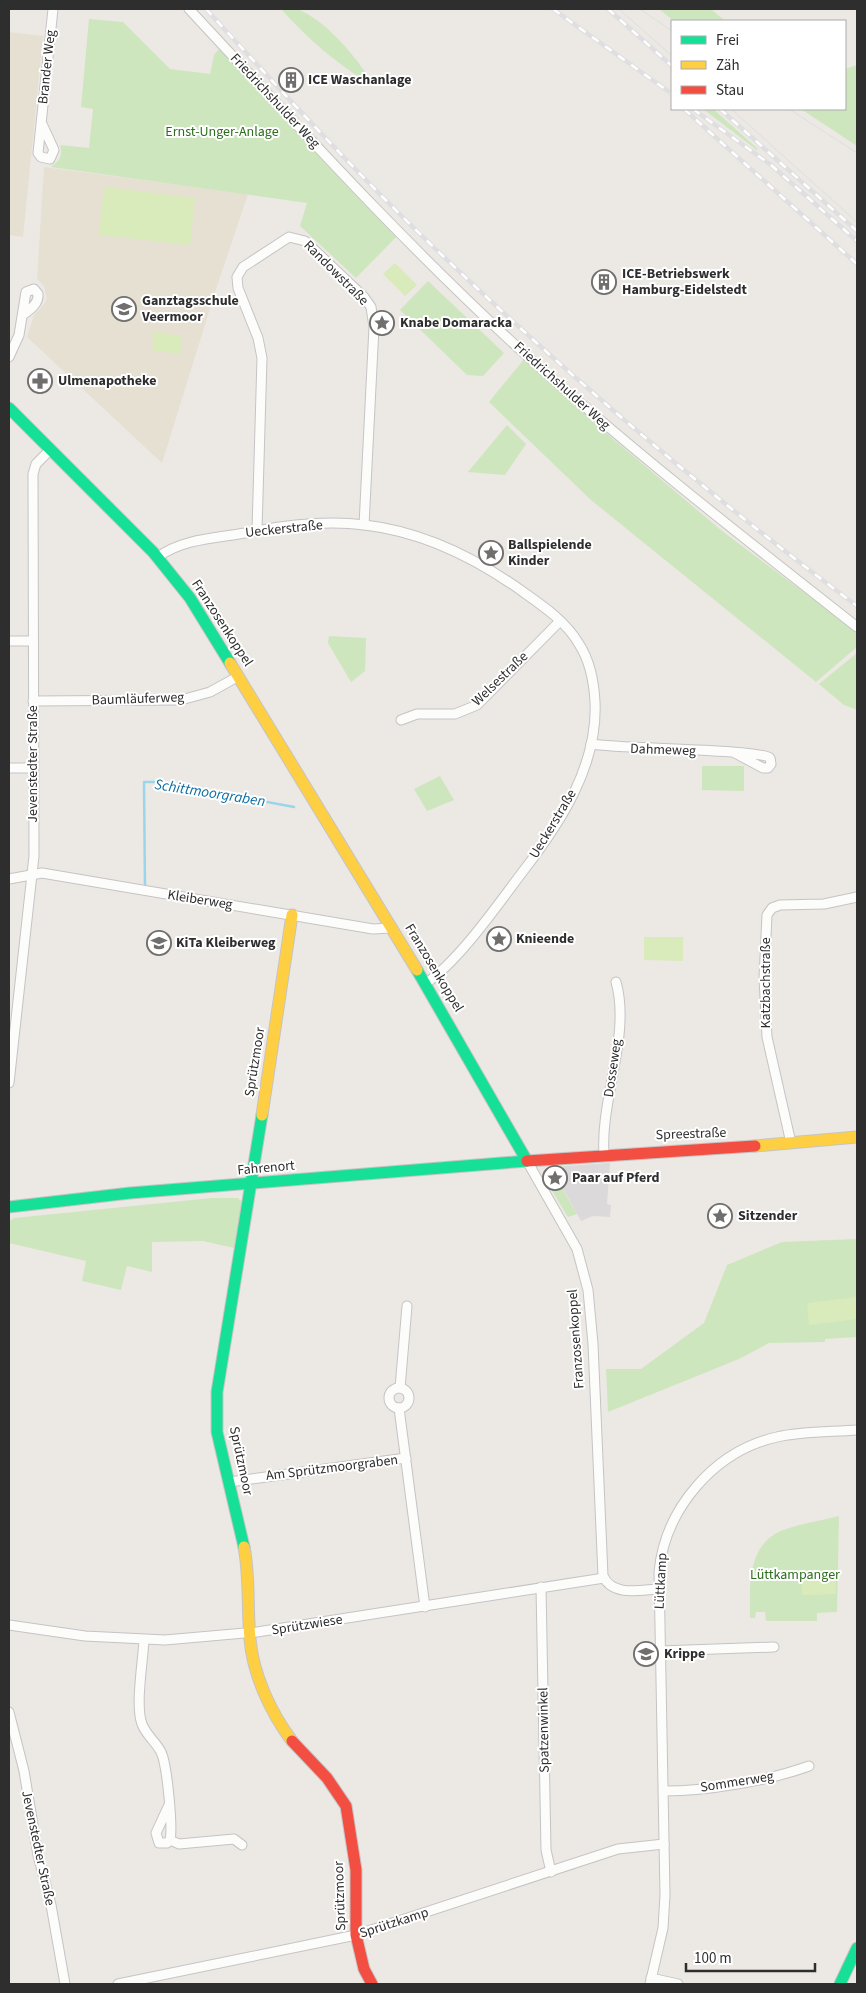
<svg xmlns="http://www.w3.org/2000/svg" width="866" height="1993" viewBox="0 0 866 1993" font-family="'Source Sans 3',sans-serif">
<rect width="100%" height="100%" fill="#ece8e4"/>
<polygon fill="#dcd9db" points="610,1163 607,1204 611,1205 610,1217 593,1216 581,1221 561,1185 561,1170 567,1166"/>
<g fill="#e6e0d3">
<polygon points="9,32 43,36 23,237 9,235"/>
<polygon points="44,167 248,194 217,286 162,463 27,337 34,315 45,303 47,298 44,286 37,279"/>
</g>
<g fill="#cee6be">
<path d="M281,9C286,9 293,8 297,9C326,20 356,57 372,82L370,84C336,63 308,39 281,9Z"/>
<polygon points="659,9 711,9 725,21 674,21"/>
<path d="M89,19L123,22L170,69L210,74L214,55L219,49L309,136L402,231L356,278L300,226L307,203L51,167C60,161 63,155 60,145L89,148L93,109L81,107Z"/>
<polygon points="857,65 857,146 801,109 845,109 845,69"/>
<polygon points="703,109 713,109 758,149 757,150"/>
<polygon points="428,281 504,353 483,376 467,375 400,310"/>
<polygon points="525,358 612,438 722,531 857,632 857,647 816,682 591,500 489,402"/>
<polygon points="507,425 526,444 505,475 468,472"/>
<polygon points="329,636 366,638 365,671 351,682 328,643"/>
<polygon points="857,653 857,710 844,705 819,684"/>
<polygon points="702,766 744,766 744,791 702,790"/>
<polygon points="440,776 454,800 427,811 414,789"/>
<path d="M567,1166C551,1179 570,1200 577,1214L568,1217L545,1179L550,1167Z"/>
<polygon points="212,1198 238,1198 242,1202 234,1248 203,1241 152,1242 152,1272 127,1266 121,1290 82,1281 86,1261 9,1243 9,1221 14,1218"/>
<polygon points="857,1239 857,1337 825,1339 825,1342 769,1343 739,1359 608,1412 606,1369 641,1369 704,1323 727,1265 782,1242"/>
<path d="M839,1516L837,1612L817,1613V1621H766L765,1612H756L755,1618H750C750,1588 747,1551 775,1534C787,1526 824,1520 839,1516Z"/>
</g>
<g fill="#d9eabb">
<polygon points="104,187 195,198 190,245 99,235"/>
<polygon points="395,263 417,285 405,296 383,274"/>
<polygon points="154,332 182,336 180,354 152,350"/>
<polygon points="644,937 683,937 683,961 644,960"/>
<polygon points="857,1297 857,1319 809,1325 807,1303"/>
<polygon points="802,1578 835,1578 836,1594 802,1595"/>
</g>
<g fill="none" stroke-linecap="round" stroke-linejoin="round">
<polyline stroke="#99d6ec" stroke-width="2.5" points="145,889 144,782 159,782 294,807"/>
<defs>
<g id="street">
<path d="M189,9C298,126 406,246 525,354C631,450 744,538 857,627"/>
<polyline points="42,124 54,150 50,159 41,157 38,153 53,9"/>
<path d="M9,357L19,335L26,292L34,289L38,294C39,303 31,309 24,314"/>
<polyline points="257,530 262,358 258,338 238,288 237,277 243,267 289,237 305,241 364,297 371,307 374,327 364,525"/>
<path d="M158,557C182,539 216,538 245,533C284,525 325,520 365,525C425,532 478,559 526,594C546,608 567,623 579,644C590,661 594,682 595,702C598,765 561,822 524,870C498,904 460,960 425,984"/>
<polyline points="9,641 33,641"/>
<polyline points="33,701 181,700 210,692 239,676"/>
<polyline points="401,720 417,714 455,714 477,705 560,621"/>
<path d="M591,744C619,749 760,749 770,758L771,764L768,768H763L735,753"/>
<polyline points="9,768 33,768"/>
<polyline points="9,879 42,873 373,929 391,928"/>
<polyline points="9,1083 34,856 33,474 36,464 50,450"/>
<polyline points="791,1143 767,1037 764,978 767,915 772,908 780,905 824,904 857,897"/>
<path d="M604,1154C600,1100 631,1035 616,982"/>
<path d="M527,1161L577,1249L588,1290L593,1344L603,1576C613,1597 640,1590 659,1589"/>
<polyline points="400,1388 407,1306"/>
<circle cx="399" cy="1398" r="10"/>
<polyline points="399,1408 425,1607"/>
<polyline points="229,1482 406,1458"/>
<polyline points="541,1587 546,1850 551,1872"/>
<polyline points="9,1625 85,1636 165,1640 257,1632 604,1578"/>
<path d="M144,1640C143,1661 135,1706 142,1724C146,1735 156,1742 161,1752C167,1764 173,1827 170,1840L167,1843H159L156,1833L169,1805"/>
<polyline points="660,1651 774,1647"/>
<polyline points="9,1712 24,1771 38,1855 51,1905 65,1984"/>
<path d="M664,1791C707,1791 768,1781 809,1766"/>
<polyline points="170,1840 179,1844 234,1839 242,1845"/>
<polyline points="651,1978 678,1984"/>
<polyline points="118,1984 356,1935 618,1849 664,1844"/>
<path d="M650,1984L663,1928L665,1895L659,1572C665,1509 714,1451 777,1437C803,1431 831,1432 857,1430"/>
</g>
<g id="fast">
<polyline points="9,408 153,552 190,598 230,663"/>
<polyline points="417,970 527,1161"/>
<polyline points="9,1207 130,1193 527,1161"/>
<polyline points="244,1547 217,1432 217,1392 262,1115"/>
<polyline points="840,1984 857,1948"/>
</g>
<g id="slow">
<polyline points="230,663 417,970"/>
<polyline points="262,1115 292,915"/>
<polyline points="755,1146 857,1137"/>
<path d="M244,1547C250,1577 247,1609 250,1639C253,1675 271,1713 292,1741"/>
</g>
<g id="jam">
<polyline points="527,1161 755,1146"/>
<polyline points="292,1741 327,1778 346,1806 356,1870 356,1935 364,1969 372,1984"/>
</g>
</defs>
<use href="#street" stroke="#c5c4c5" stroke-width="11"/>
<use href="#fast" stroke="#c5c4c5" stroke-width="13"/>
<use href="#slow" stroke="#c5c4c5" stroke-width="13"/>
<use href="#jam" stroke="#c5c4c5" stroke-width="13"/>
<use href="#street" stroke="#fcfcfb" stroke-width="9"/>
<use href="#fast" stroke="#16e098" stroke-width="11"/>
<use href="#slow" stroke="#ffcf43" stroke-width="11"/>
<use href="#jam" stroke="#f24e42" stroke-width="11"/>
<g stroke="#dfdfe1" stroke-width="1">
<polyline points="619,9 672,56"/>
<polyline points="640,9 672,31"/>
<polyline points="731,109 857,222"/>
<polyline points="789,109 857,153"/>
</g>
<defs>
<g id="rail">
<path d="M206,9C275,84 344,160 417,231C555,365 703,491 857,606"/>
<polyline points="553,9 672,94"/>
<polyline points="608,9 672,66"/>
<polyline points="684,109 857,264"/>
<polyline points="693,109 771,165 857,241"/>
<polyline points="720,109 857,231"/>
</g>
</defs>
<use href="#rail" stroke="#dfdfe1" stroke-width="4.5"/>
<use href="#rail" stroke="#fff" stroke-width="2.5" stroke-dasharray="8" stroke-linecap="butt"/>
</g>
<defs>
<symbol id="building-ring" viewBox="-11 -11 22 22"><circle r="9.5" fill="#fff" stroke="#706f6e" stroke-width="1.5"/><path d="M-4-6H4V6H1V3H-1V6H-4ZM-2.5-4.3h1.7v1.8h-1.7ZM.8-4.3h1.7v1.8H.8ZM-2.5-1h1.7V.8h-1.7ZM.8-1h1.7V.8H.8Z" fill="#706f6e"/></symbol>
<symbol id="school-ring" viewBox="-11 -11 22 22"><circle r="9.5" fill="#fff" stroke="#706f6e" stroke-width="1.5"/><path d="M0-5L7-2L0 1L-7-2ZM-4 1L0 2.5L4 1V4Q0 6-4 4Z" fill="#706f6e"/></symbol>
<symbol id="sight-ring" viewBox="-11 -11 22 22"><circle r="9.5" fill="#fff" stroke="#706f6e" stroke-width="1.5"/><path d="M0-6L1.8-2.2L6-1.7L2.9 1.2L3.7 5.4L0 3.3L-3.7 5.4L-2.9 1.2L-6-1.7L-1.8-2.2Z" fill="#706f6e"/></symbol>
<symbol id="pharmacy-ring" viewBox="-11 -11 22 22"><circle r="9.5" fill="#fff" stroke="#706f6e" stroke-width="1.5"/><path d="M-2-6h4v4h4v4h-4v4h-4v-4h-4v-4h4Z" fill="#706f6e"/></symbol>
</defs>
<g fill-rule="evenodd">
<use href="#building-ring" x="277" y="66" width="28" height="28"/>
<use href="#building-ring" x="590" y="268" width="28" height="28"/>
<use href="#school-ring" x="110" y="295" width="28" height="28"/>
<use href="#sight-ring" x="368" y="309" width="28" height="28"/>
<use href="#pharmacy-ring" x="26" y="367" width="28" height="28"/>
<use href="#sight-ring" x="477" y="539" width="28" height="28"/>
<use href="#sight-ring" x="485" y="925" width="28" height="28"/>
<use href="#school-ring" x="145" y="929" width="28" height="28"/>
<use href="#sight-ring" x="541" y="1164" width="28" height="28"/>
<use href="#sight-ring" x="706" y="1202" width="28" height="28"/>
<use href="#school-ring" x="632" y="1640" width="28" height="28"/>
</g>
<g text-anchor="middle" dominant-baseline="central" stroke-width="4" stroke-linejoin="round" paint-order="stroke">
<g font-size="14" fill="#2e2e2e" stroke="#fff">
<text transform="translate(47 67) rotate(-84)">Brander Weg</text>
<text transform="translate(275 101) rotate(47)">Friedrichshulder Weg</text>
<text transform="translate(336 273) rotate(45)">Randowstraße</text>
<text transform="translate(562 386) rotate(42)">Friedrichshulder Weg</text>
<text transform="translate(284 529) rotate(-6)">Ueckerstraße</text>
<text transform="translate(222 623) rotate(57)">Franzosenkoppel</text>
<text transform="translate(500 679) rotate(-44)">Welsestraße</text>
<text transform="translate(138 699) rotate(-2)">Baumläuferweg</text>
<text transform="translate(663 750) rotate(2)">Dahmeweg</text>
<text transform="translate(33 764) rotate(-90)">Jevenstedter Straße</text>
<text transform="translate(553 824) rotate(-59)">Ueckerstraße</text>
<text transform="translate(200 900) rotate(9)">Kleiberweg</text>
<text transform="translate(434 968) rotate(59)">Franzosenkoppel</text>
<text transform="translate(766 983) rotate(-90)">Katzbachstraße</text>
<text transform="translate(255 1062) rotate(-81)">Sprützmoor</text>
<text transform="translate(613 1068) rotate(-82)">Dosseweg</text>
<text transform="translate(691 1134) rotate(-2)">Spreestraße</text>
<text transform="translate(266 1168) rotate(-5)">Fahrenort</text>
<text transform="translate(576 1339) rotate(-94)">Franzosenkoppel</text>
<text transform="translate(241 1461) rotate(78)">Sprützmoor</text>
<text transform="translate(332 1468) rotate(-7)">Am Sprützmoorgraben</text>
<text transform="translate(661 1581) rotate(-87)">Lüttkamp</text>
<text transform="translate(307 1625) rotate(-9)">Sprützwiese</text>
<text transform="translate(544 1730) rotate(-91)">Spatzenwinkel</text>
<text transform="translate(737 1782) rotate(-9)">Sommerweg</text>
<text transform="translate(38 1848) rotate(78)">Jevenstedter Straße</text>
<text transform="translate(340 1896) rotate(-92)">Sprützmoor</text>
<text transform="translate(394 1923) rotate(-18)">Sprützkamp</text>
</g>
<g font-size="14" font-weight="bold" fill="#2e2e2e" stroke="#fff" text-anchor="start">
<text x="308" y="80">ICE Waschanlage</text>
<text x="622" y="274">ICE-Betriebswerk<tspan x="622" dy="16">Hamburg-Eidelstedt</tspan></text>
<text x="142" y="301">Ganztagsschule<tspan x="142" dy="16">Veermoor</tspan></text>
<text x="400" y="323">Knabe Domaracka</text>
<text x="58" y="381">Ulmenapotheke</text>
<text x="508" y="545">Ballspielende<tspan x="508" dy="16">Kinder</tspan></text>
<text x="516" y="939">Knieende</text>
<text x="176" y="943">KiTa Kleiberweg</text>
<text x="572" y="1178">Paar auf Pferd</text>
<text x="738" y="1216">Sitzender</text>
<text x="664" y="1654">Krippe</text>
</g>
<g font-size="14" fill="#2c6e1b" stroke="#fff">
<text x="222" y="132">Ernst-Unger-Anlage</text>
<text x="795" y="1575">Lüttkampanger</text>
</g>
<g font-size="15" font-style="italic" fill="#0d6fa3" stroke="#fff">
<text transform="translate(210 793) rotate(9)">Schittmoorgraben</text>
</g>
</g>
<rect width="866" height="1993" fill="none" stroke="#2e2e2e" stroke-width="20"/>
<rect x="671" y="20" width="175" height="90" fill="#ffffff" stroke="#ababab"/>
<rect x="681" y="36" width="25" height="8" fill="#16e098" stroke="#ababab"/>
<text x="716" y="45" font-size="15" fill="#2e2e2e">Frei</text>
<rect x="681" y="61" width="25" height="8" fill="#ffcf43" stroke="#ababab"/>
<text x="716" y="70" font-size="15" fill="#2e2e2e">Zäh</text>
<rect x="681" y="86" width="25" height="8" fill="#f24e42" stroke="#ababab"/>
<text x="716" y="95" font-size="15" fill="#2e2e2e">Stau</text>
<path d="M686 1963v8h129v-8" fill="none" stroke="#2e2e2e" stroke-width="2.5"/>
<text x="694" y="1963" font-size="15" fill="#2e2e2e" stroke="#ffffff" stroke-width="4" paint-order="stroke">100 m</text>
</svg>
